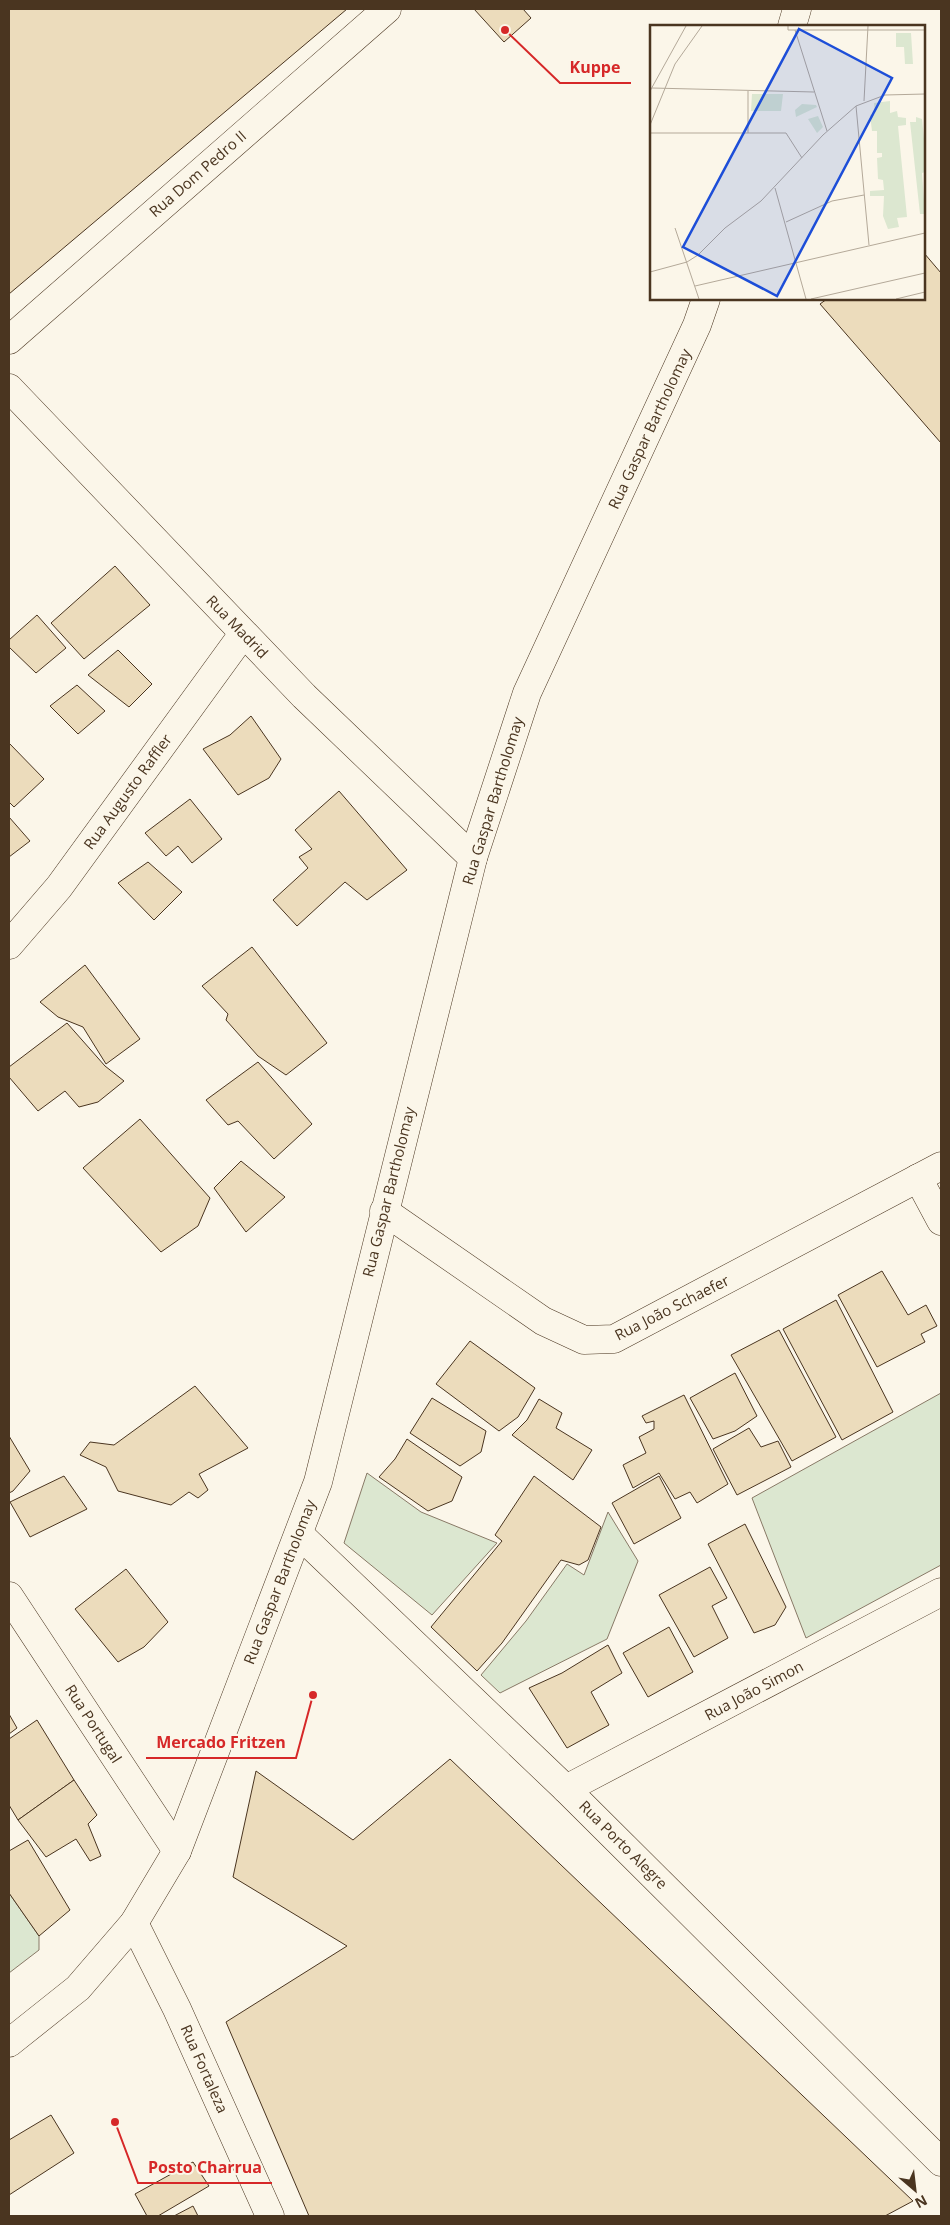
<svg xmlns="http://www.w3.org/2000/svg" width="950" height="2225" font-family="'Open Sans',sans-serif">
	<rect width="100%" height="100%" fill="#fbf6e9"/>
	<g fill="#dce7d0" stroke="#887966">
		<path d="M941 1393V1565L806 1638 752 1498Z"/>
		<path d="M367 1473 421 1512 497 1543 432 1615 344 1543Z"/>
		<path d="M608 1512 638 1561 607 1639 500 1693 481 1675 526 1621 567 1564 584 1575Z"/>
		<path d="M9 1893 39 1936V1950L9 1973Z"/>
	</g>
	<g fill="#ecdcbc" stroke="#4a3520">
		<path d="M9 9H347L9 294Z"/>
		<path d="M474 9H523L531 18 504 42Z"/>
		<path d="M924 253 941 273V443L820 304 827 299H924Z"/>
		<path d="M115 566 150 605 84 659 51 623Z"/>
		<path d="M37 615 66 648 36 673 9 647V640Z"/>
		<path d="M118 650 152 684 129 707 88 675Z"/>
		<path d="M77 685 105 711 78 734 50 706Z"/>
		<path d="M251 716 281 759 269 778 238 795 203 749 230 735Z"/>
		<path d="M9 743 44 779 14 807 9 802Z"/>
		<path d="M339 791 407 870 367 900 345 882 297 926 273 900 308 868 299 857 312 849 295 830Z"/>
		<path d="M190 799 222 839 192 863 178 846 166 856 145 833Z"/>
		<path d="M9 817 30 841 9 857Z"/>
		<path d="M148 862 182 892 154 920 118 883Z"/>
		<path d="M252 947 327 1043 286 1075 258 1056 226 1020 228 1014 202 986Z"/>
		<path d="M85 965 140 1039 106 1064 83 1027 58 1017 40 1002Z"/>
		<path d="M67 1023 105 1066 124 1081 98 1102 79 1107 65 1091 38 1111 9 1077V1067Z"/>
		<path d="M258 1062 312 1124 274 1159 238 1121 228 1125 206 1100Z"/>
		<path d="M140 1119 210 1198 198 1226 161 1252 83 1168Z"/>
		<path d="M241 1161 285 1197 246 1232 214 1188Z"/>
		<path d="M882 1271 908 1315 926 1305 937 1326 921 1334 925 1342 877 1367 838 1295Z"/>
		<path d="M836 1300 893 1412 842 1440 783 1329Z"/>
		<path d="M779 1330 836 1437 792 1461 731 1355Z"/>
		<path d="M470 1341 535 1388 518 1417 499 1431 436 1384Z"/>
		<path d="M735 1373 757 1416 735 1431 713 1439 690 1398Z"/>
		<path d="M195 1386 248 1448 199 1474 208 1490 198 1498 189 1492 171 1505 118 1491 106 1467 80 1455 90 1442 114 1445Z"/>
		<path d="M684 1395 728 1484 697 1503 690 1492 675 1499 659 1473 633 1488 623 1465 646 1453 639 1437 654 1429V1421L646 1423 642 1416Z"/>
		<path d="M432 1398 486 1431 481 1452 460 1466 410 1433Z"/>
		<path d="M539 1399 562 1413 556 1428 592 1450 573 1480 512 1435 527 1420Z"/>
		<path d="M749 1428 761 1447 778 1441 791 1467 737 1495 713 1449Z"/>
		<path d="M9 1436 30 1471 13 1491 9 1493Z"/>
		<path d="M407 1439 462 1477 452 1501 428 1511 379 1477 395 1459Z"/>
		<path d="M64 1476 87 1509 30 1537 10 1502Z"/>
		<path d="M534 1476 601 1527 588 1560 579 1565 561 1560 502 1643 477 1671 431 1627 502 1541 495 1535Z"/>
		<path d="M659 1476 681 1518 634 1544 612 1503Z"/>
		<path d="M745 1524 786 1607 775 1625 754 1633 708 1544Z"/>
		<path d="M710 1567 727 1598 712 1606 728 1638 694 1657 659 1595Z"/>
		<path d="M126 1569 168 1622 144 1647 118 1662 75 1609Z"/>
		<path d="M669 1627 693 1672 648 1697 623 1653Z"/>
		<path d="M608 1645 622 1673 591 1692 609 1725 567 1748 529 1688 562 1673Z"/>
		<path d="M9 1714 17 1728 9 1734Z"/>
		<path d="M37 1720 74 1780 18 1820 9 1805V1739Z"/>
		<path d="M450 1759 913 2201 885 2216H309L226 2022 347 1946 233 1877 256 1771 353 1840Z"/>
		<path d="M74 1780 97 1815 88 1824 101 1856 90 1861 76 1839 46 1857 18 1820Z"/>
		<path d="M28 1840 70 1910 39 1936 9 1893V1851Z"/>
		<path d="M51 2115 74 2153 9 2195V2140Z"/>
		<path d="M193 2162 209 2186 158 2216H147L135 2194Z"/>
		<path d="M193 2206 198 2216H174Z"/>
	</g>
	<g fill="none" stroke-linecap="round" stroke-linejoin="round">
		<defs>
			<g id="minor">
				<path d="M9 340 387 9"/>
				<path d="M9 388 304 696 473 858"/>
				<path d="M9 945 59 887 243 634"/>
				<path d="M918 1178 941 1221"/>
				<path d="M384 1211 543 1321 584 1340 614 1339 941 1166"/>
				<path d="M299 1534 566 1789 941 2162"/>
				<path d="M9 1596 177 1851"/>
				<path d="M566 1789 941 1592"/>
				<path d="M134 1923 177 2009 270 2216"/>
			</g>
			<g id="secondary">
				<path d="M792 26 797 9"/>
				<path d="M9 2043 78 1988 134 1923 177 1851 318 1482 473 858 527 693 697 325 706 299"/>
			</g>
		</defs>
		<use href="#minor" stroke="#4a3520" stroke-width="29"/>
		<use href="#secondary" stroke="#4a3520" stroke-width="29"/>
		<use href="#minor" stroke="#fbf6e9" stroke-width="28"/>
		<use href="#secondary" stroke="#fbf6e9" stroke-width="28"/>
	</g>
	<g text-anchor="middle" stroke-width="4" stroke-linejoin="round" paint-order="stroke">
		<g font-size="15" fill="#4a3520" stroke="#fbf6e9">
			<text transform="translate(198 174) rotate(-41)" y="5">Rua Dom Pedro II</text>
			<text transform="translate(650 429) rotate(-65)" y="5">Rua Gaspar Bartholomay</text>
			<text transform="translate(237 627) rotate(46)" y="5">Rua Madrid</text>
			<text transform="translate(128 792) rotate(-54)" y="5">Rua Augusto Raffler</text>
			<text transform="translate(493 801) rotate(-73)" y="5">Rua Gaspar Bartholomay</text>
			<text transform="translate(389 1192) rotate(-76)" y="5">Rua Gaspar Bartholomay</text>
			<text transform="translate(672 1308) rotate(-27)" y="5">Rua João Schaefer</text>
			<text transform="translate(280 1582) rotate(-69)" y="5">Rua Gaspar Bartholomay</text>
			<text transform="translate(754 1691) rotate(-28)" y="5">Rua João Simon</text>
			<text transform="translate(93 1724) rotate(57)" y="5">Rua Portugal</text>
			<text transform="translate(623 1845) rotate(45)" y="5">Rua Porto Alegre</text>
			<text transform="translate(204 2069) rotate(66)" y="5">Rua Fortaleza</text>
		</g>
	</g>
	<g transform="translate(650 25)">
		<rect width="275" height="275" fill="#fbf6e9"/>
		<path d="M246 8H261L263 39H255L254 22H246ZM102 69H133L131 86H101ZM240 76V88L247 86 248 92 256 93V100L248 101 257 192 247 193 249 202 238 204 233 191 234 171H220V166L234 165 233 155 228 154 227 133 232 132V128H227V106H222L220 90 225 89 224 78ZM152 79 166 80 167 82 146 92 145 85ZM168 91 173 102 167 108 158 94ZM266 92 272 94 275 123V147L272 148 275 189H270L260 97H266Z" fill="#dce7d0"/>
		<path fill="none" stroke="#b4a999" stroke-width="1" d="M138 1V5H275M145 5 177 106M2 63 164 67M0 66 36 1M98 66V108M214 76 218 1M206 81 219 220M0 100 25 39 52 1M0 108H136L152 133M125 163 156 274M136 197 182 176 214 170M25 203 49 274M0 247 37 237 48 230 75 203 111 176 173 110 206 81 235 70 275 69M45 261 275 208M161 274 275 248M246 274 275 267"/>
		<path fill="#1d4ed8" fill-opacity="0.15" stroke="#1d4ed8" stroke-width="2.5" d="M149 4 242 53 127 271 33 222Z"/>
		<rect width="275" height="275" fill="none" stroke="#4a3520" stroke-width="2.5"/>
	</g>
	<path fill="none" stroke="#d62828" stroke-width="2" d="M505 30L560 83H631M313 1695L296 1758H146M115 2122L138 2183H272"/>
	<g fill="#d62828" stroke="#fbf6e9" stroke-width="2">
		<circle cx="505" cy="30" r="5"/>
		<circle cx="313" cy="1695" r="5"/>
		<circle cx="115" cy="2122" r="5"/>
	</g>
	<g font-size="16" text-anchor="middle" font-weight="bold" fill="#d62828" stroke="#fbf6e9" stroke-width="4" stroke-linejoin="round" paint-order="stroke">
		<text x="595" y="73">Kuppe</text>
		<text x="221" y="1748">Mercado Fritzen</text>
		<text x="205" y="2173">Posto Charrua</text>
	</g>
	<rect width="950" height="2225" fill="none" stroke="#4a3520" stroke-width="20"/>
	<g transform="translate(915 2190) rotate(152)" stroke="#fbf6e9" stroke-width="4" paint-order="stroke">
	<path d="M0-4L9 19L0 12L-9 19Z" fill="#4a3520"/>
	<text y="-8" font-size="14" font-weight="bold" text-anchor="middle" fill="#4a3520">N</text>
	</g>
</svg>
